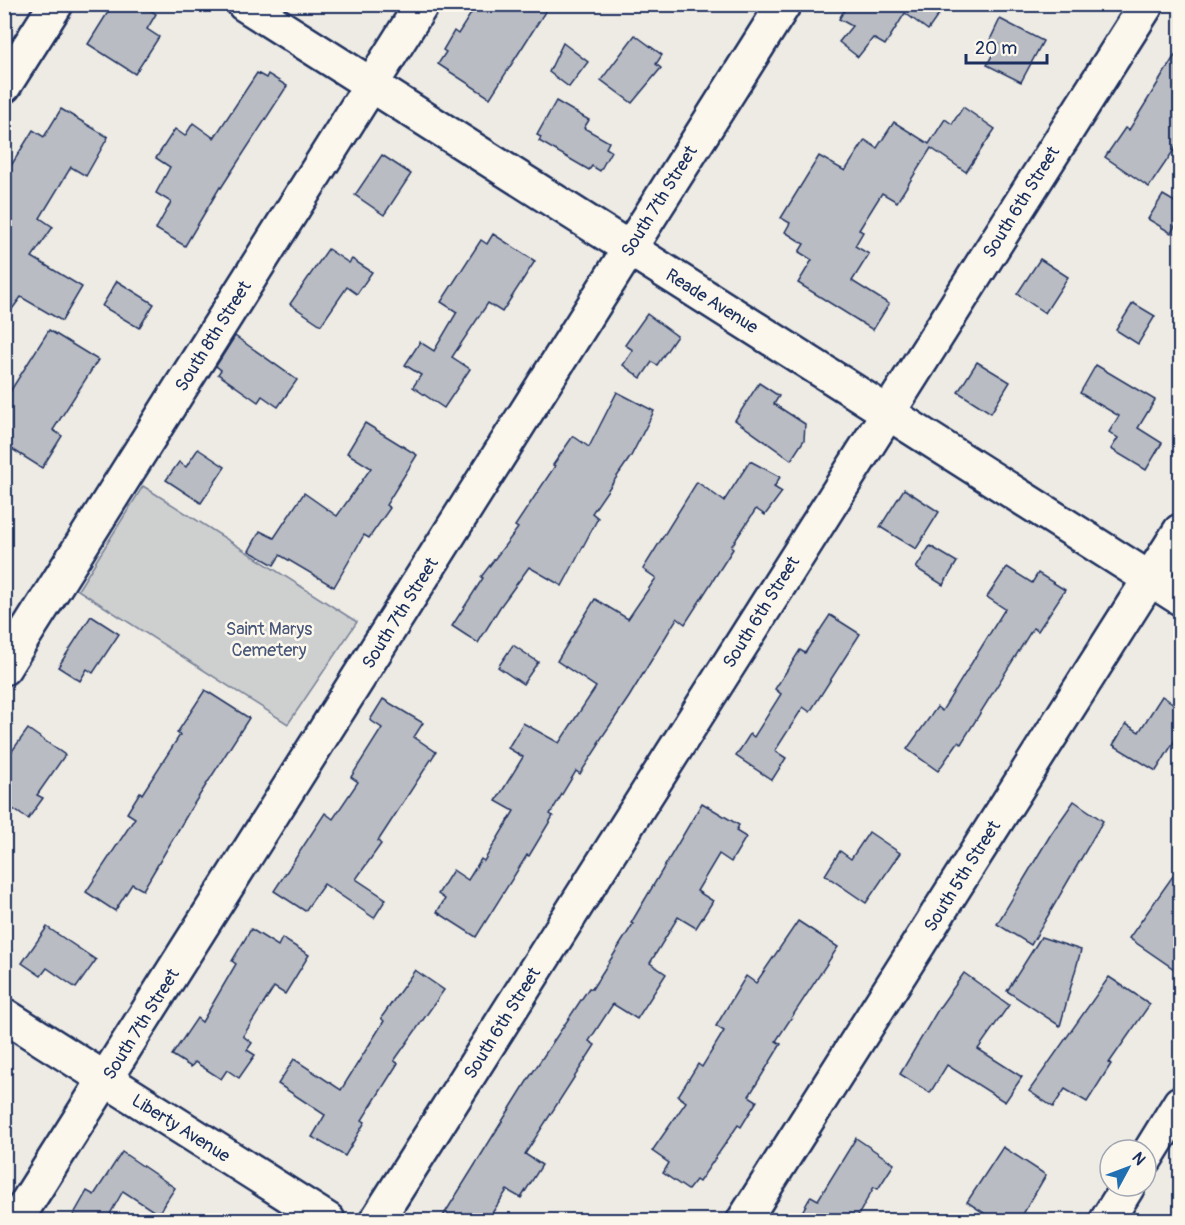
<svg xmlns="http://www.w3.org/2000/svg" width="1185" height="1225" font-family="Pangolin,sans-serif">
	<rect width="100%" height="100%" fill="#eeebe4"/>
	<filter id="ink" filterUnits="userSpaceOnUse"><feTurbulence type="fractalNoise" baseFrequency=".0167" numOctaves="2"/><feDisplacementMap in="SourceGraphic" scale="12" xChannelSelector="R" yChannelSelector="G"/><feConvolveMatrix kernelMatrix="1 2 1 2 8 2 1 2 1" color-interpolation-filters="sRGB"/></filter>
	<g filter="url(#ink)">
		<path fill="#cecfcf" stroke="#747f96" stroke-width="1.5" d="M143 486 357 622 288 724 78 590Z"/>
		<g fill="#b9bcc3" stroke="#1b2f5e" stroke-width="1.5">
			<path d="M113 4H141L156 14 147 29 159 37 135 74 88 44Z"/>
			<path d="M477 4H550L490 98 438 64 446 52 443 50 454 31 458 34Z"/>
			<path d="M848 4H946L928 30 905 13 885 45 873 38 858 57 839 42 852 26 839 19Z"/>
			<path d="M1000 19 1043 41 1021 82 987 65 998 44 990 40Z"/>
			<path d="M635 35 662 55 656 64 661 68 632 103 601 80Z"/>
			<path d="M563 43 588 62 569 87 549 72Z"/>
			<path d="M1180 47V141L1149 187 1105 157 1125 128 1129 130Z"/>
			<path d="M257 73 266 78 268 74 287 86 221 188 220 187 185 246 156 229 171 202 156 193 170 167 156 158 175 129 185 136 193 123 214 138Z"/>
			<path d="M556 101 589 120 584 128 609 142 606 148 611 151 600 171 592 166 589 170 539 141 541 137 537 135Z"/>
			<path d="M963 107 995 129 966 172 931 148 897 202 882 193 859 230 863 232 855 246 869 254 852 281 889 304 873 330 798 283 812 260 799 252 804 244 785 232 790 223 781 218 819 156 845 171 865 140 877 148 894 122 929 144 945 119 952 124Z"/>
			<path d="M61 109 108 137 86 176 71 167 40 218 53 227 32 257 82 287 62 321 21 297 4 320V177L33 130 44 137Z"/>
			<path d="M382 155 411 174 384 215 355 195Z"/>
			<path d="M1163 195 1180 205V217L1171 233 1148 219Z"/>
			<path d="M493 234 535 261 502 312 488 303 452 357 470 369 444 408 413 387 421 375 405 365 420 342 434 351 457 312 441 302 481 240 487 244Z"/>
			<path d="M328 249 349 263 352 259 372 272 357 294 347 287 321 325 290 304Z"/>
			<path d="M1040 259 1068 277 1045 313 1017 294Z"/>
			<path d="M117 281 154 304 139 328 102 306Z"/>
			<path d="M1133 303 1155 316 1138 344 1116 330Z"/>
			<path d="M647 314 677 336 657 365 652 362 641 378 623 365 633 350 625 345Z"/>
			<path d="M49 330 98 360 53 430 62 436 42 468 4 444V401Z"/>
			<path d="M235 336 297 380 278 407 262 396 258 402 218 374 221 370 216 366Z"/>
			<path d="M977 362 1010 382 991 413 958 392Z"/>
			<path d="M1096 365 1155 400 1138 428 1162 443 1146 470 1111 449 1118 438 1109 432 1119 416 1080 393Z"/>
			<path d="M759 383 779 396 774 404 805 424 804 440 791 460 735 420Z"/>
			<path d="M617 392 654 411 631 456 592 513 598 518 568 575 562 586 529 567 500 607 478 643 452 626 483 578 481 577 518 528 515 526 555 466 553 465 573 436 589 447Z"/>
			<path d="M365 423 417 455 386 505 390 508 369 538 364 535 334 587 280 555 274 565 249 551 260 531 274 538 304 493 337 516 371 468 347 453Z"/>
			<path d="M198 449 225 467 201 503 166 480 179 462 186 467Z"/>
			<path d="M750 461 780 477 774 487 782 492 765 515 756 509 731 547 733 549 685 624 677 618 629 697 598 743H600L580 774 576 771 550 814 553 816 529 856 527 855 476 937 437 912 445 899 438 894 453 870 468 880 481 859 484 861 514 811 496 801 523 757 508 748 523 723 559 743 596 687 557 661 595 599 628 619 656 578 643 569 697 482 724 501Z"/>
			<path d="M904 489 939 512 916 549 880 527Z"/>
			<path d="M930 546 957 562 943 585 916 568Z"/>
			<path d="M1007 567 1032 583 1038 573 1065 590 1038 631 1033 628 961 744 958 742 938 771 907 749 937 707 942 711 1005 609 987 597Z"/>
			<path d="M830 615 860 634 810 712 803 707 775 751 786 758 772 780 736 756 750 734 754 737 781 694 775 689 800 650 805 653Z"/>
			<path d="M91 616 119 634 93 673 87 669 80 681 58 667Z"/>
			<path d="M513 645 538 662 523 684 498 667Z"/>
			<path d="M205 690 249 718 190 810 143 890 132 884 115 911 86 892 135 818 127 813 140 792 142 794 180 735 177 733Z"/>
			<path d="M1162 696 1180 708V732L1156 771 1113 745 1126 724 1139 732Z"/>
			<path d="M383 699 423 723 414 737 436 752 378 841 381 844 356 879 386 899 374 918 324 884 305 911 274 891 325 813 333 819 358 782 351 777 382 728 370 720Z"/>
			<path d="M28 729 65 755 37 795 43 798 28 819 4 803V762Z"/>
			<path d="M1074 801 1103 821 1031 945 997 924 1051 834Z"/>
			<path d="M702 803 739 825 736 831 746 837 731 862 719 854 697 891 713 901 696 928 678 917 650 963 666 974 637 1019 613 1004 589 1041 595 1045 525 1154 542 1165 521 1198 507 1190 487 1221H440L529 1078 589 988 592 989 633 924 631 923Z"/>
			<path d="M869 832 900 853 866 903 825 875 840 851 851 859Z"/>
			<path d="M1180 866V973L1129 938Z"/>
			<path d="M798 921 838 947 776 1041 781 1044 749 1096 757 1101 741 1127 738 1125 699 1182 696 1180 688 1190 663 1173 669 1163 652 1151 686 1102 678 1096 698 1064 702 1067 724 1031 716 1026 746 976 756 983Z"/>
			<path d="M47 927 96 960 76 988 47 968 41 976 22 963Z"/>
			<path d="M251 929 278 946 282 938 309 955 285 994 274 987 243 1036 252 1043 247 1050 255 1055 239 1078 227 1070 221 1079 195 1062 191 1067 172 1055 197 1018 202 1022 236 964 232 961Z"/>
			<path d="M1041 937 1081 950 1060 1026 1007 991Z"/>
			<path d="M415 970 444 990 394 1061 398 1063 362 1120 365 1122 345 1156 312 1137 325 1115 278 1084 294 1059 341 1090 384 1021 381 1018Z"/>
			<path d="M964 973 1009 1005 978 1049 1022 1077 1005 1102 947 1065 930 1093 900 1074 939 1008Z"/>
			<path d="M1109 977 1150 1004 1109 1063 1111 1064 1087 1102 1065 1089 1053 1107 1029 1091Z"/>
			<path d="M856 1138 894 1164 878 1189 874 1187 855 1221H797L811 1196 818 1200Z"/>
			<path d="M1003 1147 1046 1175 1019 1221H996L967 1202Z"/>
			<path d="M122 1152 175 1188 158 1214 123 1191 106 1221H70L87 1191 94 1195Z"/>
		</g>
		<g fill="none" stroke-linecap="round" stroke-linejoin="round">
			<defs>
				<g id="minor">
					<path d="M244 4 1180 598"/>
					<path d="M4 86 56 4"/>
					<path d="M4 668 422 4"/>
					<path d="M4 1015 328 1220"/>
					<path d="M1146 1158 1180 1103"/>
					<path d="M16 1220 784 4"/>
					<path d="M377 1220 1147 4"/>
					<path d="M744 1220 1180 531"/>
					<path d="M1107 1220 1128 1186"/>
				</g>
			</defs>
			<use href="#minor" stroke="#1b2f5e" stroke-width="38"/>
			<use href="#minor" stroke="#fbf7ec" stroke-width="33"/>
		</g>
	</g>
	<g text-anchor="middle" stroke-width="5" stroke-linejoin="round" paint-order="stroke">
		<g font-size="18" fill="#1b2f5e" stroke="#fbf7ec">
			<text transform="translate(659 201) rotate(-58)" y="6">South 7th Street</text>
			<text transform="translate(1021 202) rotate(-58)" y="6">South 6th Street</text>
			<text transform="translate(712 301) rotate(32)" y="6">Reade Avenue</text>
			<text transform="translate(213 336) rotate(-58)" y="6">South 8th Street</text>
			<text transform="translate(761 612) rotate(-58)" y="6">South 6th Street</text>
			<text transform="translate(400 613) rotate(-58)" y="6">South 7th Street</text>
			<text transform="translate(962 876) rotate(-58)" y="6">South 5th Street</text>
			<text transform="translate(502 1023) rotate(-58)" y="6">South 6th Street</text>
			<text transform="translate(141 1024) rotate(-58)" y="6">South 7th Street</text>
			<text transform="translate(181 1128) rotate(32)" y="6">Liberty Avenue</text>
		</g>
		<g font-size="18" fill="#48577a" stroke="#fbf7ec">
			<text x="269" y="635">Saint Marys<tspan x="269" dy="21">Cemetery</tspan></text>
		</g>
	</g>
	<rect width="1185" height="1225" fill="none" stroke="#fbf7ec" stroke-width="24"/>
	<rect x="12" y="12" width="1161" height="1201" fill="none" stroke="#1b2f5e" stroke-width="2" filter="url(#ink)"/>
	<g transform="translate(1128 1168) rotate(49)"><circle r="28" fill="#fbf7ec" stroke="#a1a7b3" stroke-width="1.5"/>
	<path d="M0-4.5L10 22L0 15L-10 22Z" fill="#1f6fb2"/>
	<text y="-9" font-size="16" font-weight="bold" text-anchor="middle" fill="#1b2f5e">N</text>
	</g>
	<path d="M966 54v9h81v-9" fill="none" stroke="#1b2f5e" stroke-width="3"/>
	<text x="975" y="54" font-size="18" fill="#1b2f5e" stroke="#fbf7ec" stroke-width="4.5" paint-order="stroke">20 m</text>
</svg>
